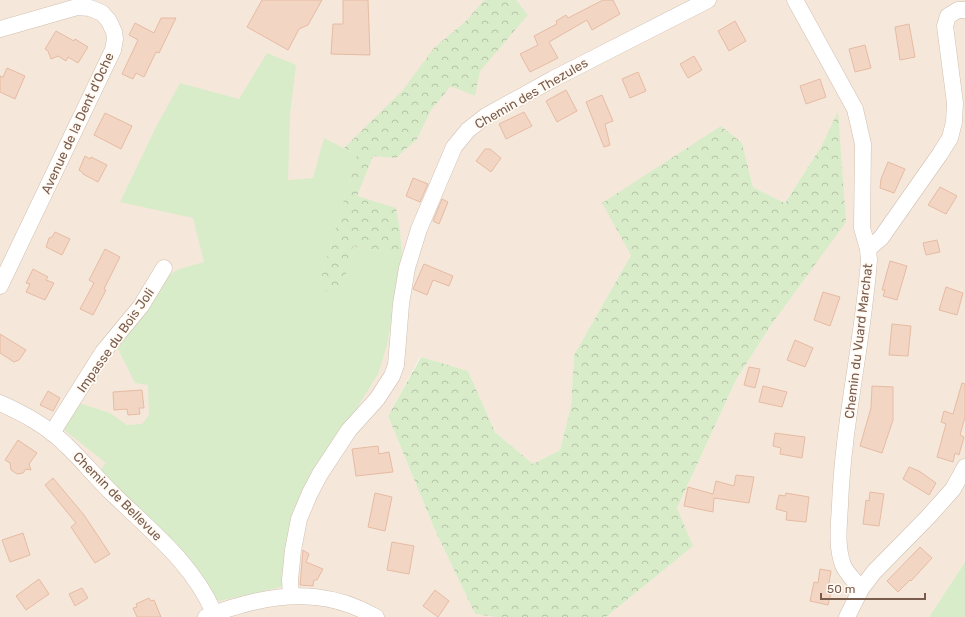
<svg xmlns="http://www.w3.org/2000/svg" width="965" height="617" font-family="Rubik,sans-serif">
	<defs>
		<pattern id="forest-crowns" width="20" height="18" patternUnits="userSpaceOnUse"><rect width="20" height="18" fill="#d8ecc9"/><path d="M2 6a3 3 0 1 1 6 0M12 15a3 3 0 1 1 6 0" fill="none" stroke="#b4c2a5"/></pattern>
	</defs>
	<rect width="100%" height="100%" fill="#fdf6ec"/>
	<path fill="#f5e8da" d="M0 0H965V562L929 617H606L692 546 677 508 736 380 771 325 838 112 822 145 785 203 753 187 742 143 631 255 574 355 571 406 560 450 533 464 495 432 468 371 420 357 388 416 434 528 475 614 495 617H0Z"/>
	<g fill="#d8ecc9">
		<path d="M267 53 296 65 290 115 288 180 313 178 324 138 357 155 318 289 341 294 353 246 402 255 387 345 378 374 300 500 287 537 285 576 281 587 219 601 213 598 99 472 106 463 63 429 79 403 110 413 127 425 142 424 149 415 148 385 135 383 116 345 163 278 179 269 204 262 193 218 120 202 157 125 180 83 239 99Z"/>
		<path d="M965 562V617H929Z"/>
	</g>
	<g fill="url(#forest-crowns)">
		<path d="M484 0H516L528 15 480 71 475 96 451 86 431 110 417 139 396 158 373 156 357 196 396 208 400 231 402 255 353 246 341 295 318 289 357 155 344 148 402 91 434 48 466 21Z"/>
		<path d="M838 111 846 222 771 325 736 380 677 508 693 546 606 617H495L475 614 434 528 388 416 421 357 468 371 495 432 533 464 560 450 571 406 574 355 631 255 602 203 721 126 742 143 753 187 785 203 822 145Z"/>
	</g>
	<g fill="#f3d5c3" stroke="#e6bba3">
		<path d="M262 0H322L308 25 299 29 288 50 247 27Z"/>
		<path d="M343 0H368L370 55 331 54 333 24H343Z"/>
		<path d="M603 0H613L620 14 592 30 587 20 549 42 558 58 530 72 520 54 538 45 534 36 557 24 556 21 566 15 568 18Z"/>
		<path d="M161 18H176L159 53 156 52 144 77 136 73 133 79 122 74 138 40 129 35 135 23 154 33Z"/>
		<path d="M735 21 746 41 729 51 718 31Z"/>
		<path d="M909 24 915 57 900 60 895 27Z"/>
		<path d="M56 31 74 41 75 39 88 47 78 63 68 57 66 61 58 56 51 59 48 51 45 49Z"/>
		<path d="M865 45 871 68 855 72 849 49Z"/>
		<path d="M694 56 702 70 688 78 680 64Z"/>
		<path d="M7 68 25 76 15 99 0 92V76L3 77Z"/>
		<path d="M638 72 646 91 630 98 622 79Z"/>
		<path d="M820 79 826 97 806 104 800 86Z"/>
		<path d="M566 90 577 111 557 122 546 101Z"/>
		<path d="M602 95 613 121 605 124 610 145 604 147 586 102Z"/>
		<path d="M524 112 532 126 506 139 499 124Z"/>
		<path d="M105 113 132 126 121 149 94 135Z"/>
		<path d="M485 149H490L501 158 491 172 476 161Z"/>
		<path d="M85 156 90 159 91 157 107 165 98 182 83 174V173L79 170Z"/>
		<path d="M888 162 905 169 894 193 880 188 881 179Z"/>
		<path d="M413 178 428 184 420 202 406 196Z"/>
		<path d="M940 187 957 196 946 214 928 205Z"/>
		<path d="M442 199 448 202 439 224 433 221Z"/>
		<path d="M55 232 70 239 62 255 46 247 49 238 52 237Z"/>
		<path d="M937 240 940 252 926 255 923 243Z"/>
		<path d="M105 249 120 257 104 289 106 290 93 315 80 309 94 283 89 280Z"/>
		<path d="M890 261 907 266 897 300 883 296 885 290H882Z"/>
		<path d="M424 264 453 276 449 286 433 280 427 295 413 289Z"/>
		<path d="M33 269 48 277 46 280 54 283 45 300 26 292 30 284 26 283Z"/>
		<path d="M946 287 963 293 957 315 939 310Z"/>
		<path d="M823 292 840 297 830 326 814 320Z"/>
		<path d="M892 324 911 326 908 356 889 355Z"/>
		<path d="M0 334 26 350 19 360 14 362 0 353Z"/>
		<path d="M795 340 813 348 805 367 787 360Z"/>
		<path d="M749 367 760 369 755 388 744 385Z"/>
		<path d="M962 383 965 384V417L960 435 964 437 959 455 955 453 953 462 937 457 946 424 941 422 944 411 953 414Z"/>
		<path d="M763 386 787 392 782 407 759 402Z"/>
		<path d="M872 386 893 387V420L882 453 860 446 871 408Z"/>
		<path d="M142 390 144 408H139L140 414 128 415 127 409 114 410 113 392Z"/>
		<path d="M48 391 60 398 53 411 40 405Z"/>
		<path d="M775 433 805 437 802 458 780 454 781 448 773 446Z"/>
		<path d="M18 440 37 453 29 464 31 470 26 469 23 473 17 474 11 470 10 463 5 460Z"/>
		<path d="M378 446 379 454 389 452 393 472 356 476 352 449Z"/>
		<path d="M909 467 919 471 936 483 929 495 903 479Z"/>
		<path d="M736 475 754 477 749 503 714 498 713 512 684 506 688 487 713 494 716 481 734 486Z"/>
		<path d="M53 478 84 515 110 554 95 563 71 527 76 523 45 485Z"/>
		<path d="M870 492 884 494 879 526 863 524 866 500 869 501Z"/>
		<path d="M375 493 392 497 385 531 368 527Z"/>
		<path d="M786 493 809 497 806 522 786 520 787 512 776 509 779 495 785 496Z"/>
		<path d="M23 533 30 555 10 562 2 540Z"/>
		<path d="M392 542 414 546 409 574 387 570Z"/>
		<path d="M920 547 932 558 911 581 910 580 898 592 887 581Z"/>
		<path d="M303 550 309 554 306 562 323 569 317 580H314L313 586 300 585Z"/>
		<path d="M820 569 831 571 828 589H832L828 605 810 601 814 582 818 583Z"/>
		<path d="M39 579 49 594 26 610 16 596Z"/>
		<path d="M82 588 88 598 75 606 69 594Z"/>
		<path d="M435 590 449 601 438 617 423 606Z"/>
		<path d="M149 598 151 601 154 600 161 617H137L133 608 137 607 136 604Z"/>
	</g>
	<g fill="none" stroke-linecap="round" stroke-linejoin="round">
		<defs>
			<g id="minor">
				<path d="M795 0 855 109 863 144 862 228 868 249 869 260C863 342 843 423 840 505 839 525 836 546 843 565 846 573 856 582 861 589L847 617"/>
				<path d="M0 29 77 7 90 8 102 13 109 21 114 32 115 39 113 50 0 286"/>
				<path d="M868 249 881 238 940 154 950 138 954 122 955 103 945 26 948 16 958 10H965"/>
				<path d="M0 403C24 414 47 426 66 445 83 461 98 480 115 496 151 531 194 565 214 613"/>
				<path d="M52 433 103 352 141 306 164 268"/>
				<path d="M861 589 874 572 928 517 953 489 965 467"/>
				<path d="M291 596 290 580 293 550 299 519 310 493 320 474 349 430 377 399 392 376 396 365 401 304 407 268 419 229 454 147 468 130 486 116 553 79 708 0"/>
				<path d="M206 617C221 610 237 606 253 602 297 592 336 594 376 617"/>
			</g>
		</defs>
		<use href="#minor" stroke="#d1beb0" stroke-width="17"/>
		<use href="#minor" stroke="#fff" stroke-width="16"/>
	</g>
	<g text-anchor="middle" stroke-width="3.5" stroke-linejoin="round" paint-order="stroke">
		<g font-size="13" fill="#7a5c4d" stroke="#fffaf3">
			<text transform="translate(531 93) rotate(-30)" y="5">Chemin des Thezules</text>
			<text transform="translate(77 123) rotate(-65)" y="5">Avenue de la Dent d'Oche</text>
			<text transform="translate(115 340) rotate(-55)" y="5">Impasse du Bois Joli</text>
			<text transform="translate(858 341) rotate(-83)" y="5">Chemin du Vuard Marchat</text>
			<text transform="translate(118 496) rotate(45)" y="5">Chemin de Bellevue</text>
		</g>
	</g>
	<path d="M821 593v6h104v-6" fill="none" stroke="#7a5c4d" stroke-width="2"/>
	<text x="827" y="593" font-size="12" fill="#7a5c4d" stroke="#fffaf3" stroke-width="3" paint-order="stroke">50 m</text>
</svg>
